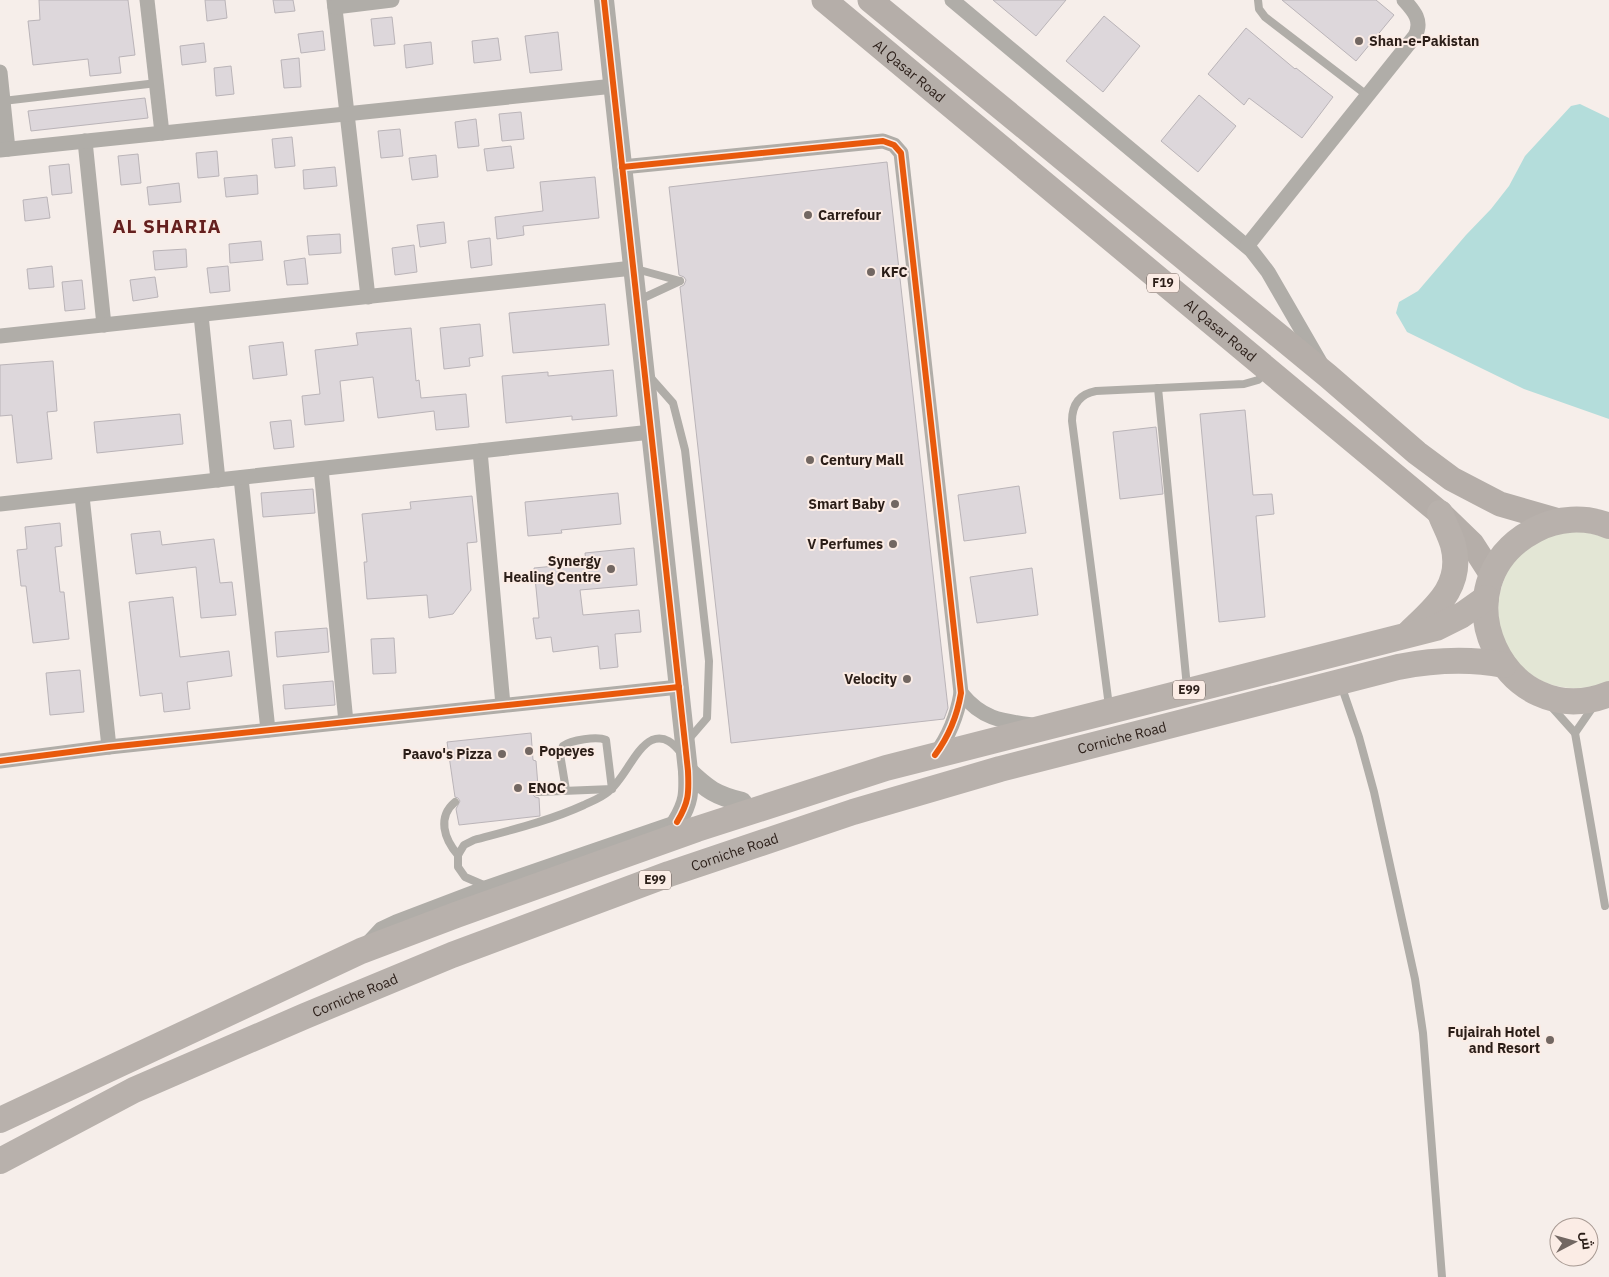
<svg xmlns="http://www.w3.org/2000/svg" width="1609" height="1277" font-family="'IBM Plex Sans',Cairo,sans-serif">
	<rect width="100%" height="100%" fill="#f6eeea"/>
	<path fill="#e3e6d5" d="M1581 531 1609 538V681C1529 714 1466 626 1516 558 1520 554 1527 550 1531 547 1536 544 1542 538 1547 536 1557 532 1571 532 1581 531Z"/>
	<path fill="#b4dddb" d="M1580 104 1609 118V419L1524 389 1407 332 1396 313 1399 302 1418 291 1466 235 1491 209 1509 186 1525 156 1571 106Z"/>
	<g fill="#ddd7db" stroke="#bab4b8">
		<path d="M39 0H128L135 55 119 57 121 73 90 76 88 59 33 65 28 21 40 20Z"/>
		<path d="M205 0H225L227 18 207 21Z"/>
		<path d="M273 0H293L295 11 275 13Z"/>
		<path d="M993 0H1066L1036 36Z"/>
		<path d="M1282 0H1376L1394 15 1356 61Z"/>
		<path d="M1104 16 1140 46 1103 92 1066 61Z"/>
		<path d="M392 17 395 44 374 46 371 19Z"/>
		<path d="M1246 28 1295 69 1296 68 1333 97 1302 138 1249 98 1244 105 1208 74Z"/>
		<path d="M323 31 325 50 301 53 298 34Z"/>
		<path d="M558 32 562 70 530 73 525 36Z"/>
		<path d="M498 38 501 60 474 63 472 41Z"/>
		<path d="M431 42 433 64 406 68 404 45Z"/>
		<path d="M204 43 206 62 182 65 180 46Z"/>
		<path d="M299 58 301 87 284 88 281 60Z"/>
		<path d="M231 66 234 94 216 96 214 68Z"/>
		<path d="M1199 95 1236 126 1198 172 1161 141Z"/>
		<path d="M145 98 148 118 31 131 28 111Z"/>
		<path d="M521 112 524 139 502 141 499 114Z"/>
		<path d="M476 119 479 146 458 148 455 122Z"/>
		<path d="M400 129 403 156 381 158 378 131Z"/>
		<path d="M292 137 295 166 275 168 272 139Z"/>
		<path d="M511 146 514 168 487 171 484 149Z"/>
		<path d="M217 151 219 176 198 178 196 153Z"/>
		<path d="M138 154 141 183 121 185 118 156Z"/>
		<path d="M436 155 438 177 412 180 409 158Z"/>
		<path d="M887 162 948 708 944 719 731 743 680 287 684 285 686 280 684 277 679 275 669 187Z"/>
		<path d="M69 164 72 193 52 195 49 166Z"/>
		<path d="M335 167 337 186 304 189 303 170Z"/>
		<path d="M257 175 258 194 226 197 224 178Z"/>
		<path d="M595 177 599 218 523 226 524 235 497 239 495 217 543 211 540 182Z"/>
		<path d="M179 183 181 202 149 205 147 187Z"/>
		<path d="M47 197 50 218 25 221 23 200Z"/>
		<path d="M444 222 446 243 420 247 417 225Z"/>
		<path d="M340 234 341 253 309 255 307 236Z"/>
		<path d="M490 238 492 265 471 268 468 241Z"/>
		<path d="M261 241 263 260 230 263 229 244Z"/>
		<path d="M414 245 417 272 395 275 392 248Z"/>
		<path d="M186 249 187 267 155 270 153 251Z"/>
		<path d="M305 258 308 284 287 285 284 261Z"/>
		<path d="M52 266 54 287 29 289 27 269Z"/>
		<path d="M228 266 230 291 210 293 207 268Z"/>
		<path d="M155 277 158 297 133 301 130 280Z"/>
		<path d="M82 280 85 309 65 311 62 282Z"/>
		<path d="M605 304 609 345 513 353 509 313Z"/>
		<path d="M480 324 483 356 469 358 470 366 444 369 440 328Z"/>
		<path d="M411 328 416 381 419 380 421 398 466 394 469 427 436 430 434 411 378 418 373 377 340 381 344 421 305 425 302 396 320 394 315 350 358 345 356 333Z"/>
		<path d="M283 342 287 375 253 379 249 346Z"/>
		<path d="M53 361 57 411 47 412 52 459 17 463 12 415 0 416V365Z"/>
		<path d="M613 370 617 416 572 420V416L506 423 502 376 548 372V376Z"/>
		<path d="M1245 410 1253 495 1272 494 1274 514 1256 516 1265 617 1219 622 1200 414Z"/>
		<path d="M180 414 183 444 97 453 94 422Z"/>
		<path d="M291 420 294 447 274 449 270 422Z"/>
		<path d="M1156 427 1163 494 1120 499 1113 432Z"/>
		<path d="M1019 486 1026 533 964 541 958 495Z"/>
		<path d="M313 489 315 513 263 517 261 493Z"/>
		<path d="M618 493 621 524 561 530 562 533 528 536 525 502Z"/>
		<path d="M472 496 477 542 467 543 471 590 453 614 429 618 427 595 367 599 364 562H367L362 514 411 509 410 502Z"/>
		<path d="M60 523 62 546 55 547 60 592H64L69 639 33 643 26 586H21L17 550 27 549 25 527Z"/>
		<path d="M160 531 162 545 214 539 220 583 232 582 236 615 201 618 196 567 136 574 131 534Z"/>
		<path d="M634 548 637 585 580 590 583 615 639 610 641 632 615 634 618 667 600 669 598 646 553 652 551 637 536 639 533 618H539L534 568 586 563 585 553Z"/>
		<path d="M1032 568 1038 615 977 623 970 577Z"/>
		<path d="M173 597 180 657 229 651 232 676 187 682 190 709 164 712 162 693 140 696 129 602Z"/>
		<path d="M327 628 329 652 277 657 275 632Z"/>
		<path d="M394 638 396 673 373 674 371 639Z"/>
		<path d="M80 670 84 712 50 715 46 673Z"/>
		<path d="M333 681 335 705 285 709 283 685Z"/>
		<path d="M531 733 533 760 536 761 538 786 533 789 532 793 535 797 539 798 540 816 459 825 456 809 460 801 458 798 455 797 447 742Z"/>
	</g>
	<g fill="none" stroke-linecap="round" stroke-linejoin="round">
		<g stroke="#b0ada8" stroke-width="8">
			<path d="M1258 0 1259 9 1265 17 1368 96"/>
			<path d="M3 101 157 83"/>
			<path d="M636 269 680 281"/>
			<path d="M639 300 680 281"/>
			<path d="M650 377 673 403 685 450 709 661 707 718 688 740"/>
			<path d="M1158 388 1187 687"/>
			<path d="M1341 685 1359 737 1374 792 1415 979 1423 1033 1442 1277"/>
			<path d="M1549 704 1575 733 1605 906"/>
			<path d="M1109 706 1072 421C1072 404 1080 394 1096 391L1244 384 1258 380 1267 372"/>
			<path d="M1575 733 1595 704"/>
			<path d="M538 792 612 789 606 740C597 736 571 740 563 746L560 754 566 790"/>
			<path d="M455 802C437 817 444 839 458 855"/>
			<path d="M486 886 465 877 458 867V855L464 845 474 840C511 830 549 821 584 805 592 801 601 798 608 792 624 780 635 748 652 740 665 735 674 744 681 753"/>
		</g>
		<g stroke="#b0ada8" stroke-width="15">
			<path d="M147 0 162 133"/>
			<path d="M334 0 368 297"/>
			<path d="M952 0 1251 250 1268 272 1320 362"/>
			<path d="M335 7 392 0"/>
			<path d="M0 72 8 149"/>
			<path d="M85 141 104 325"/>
			<path d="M0 150 614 86"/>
			<path d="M622 167 883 141 894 145 901 153 961 693C957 717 949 736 935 755"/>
			<path d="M1247 246 1415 36C1423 21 1414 11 1404 0"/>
			<path d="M201 315 218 480"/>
			<path d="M0 336 633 268"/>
			<path d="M480 451 503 705"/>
			<path d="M321 469 346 722"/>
			<path d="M241 478 268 730"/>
			<path d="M82 496 109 747"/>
			<path d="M0 504 651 432"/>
			<path d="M961 693C982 719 1001 721 1032 725"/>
			<path d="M0 761 109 747 679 687"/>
			<path d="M367 944 381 929 396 922 488 887 683 820"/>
		</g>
		<g stroke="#b0ada8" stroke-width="20">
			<path d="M604 0 688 771C689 793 689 802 677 822"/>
			<path d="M688 771C708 790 715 795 742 802"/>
		</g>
		<g stroke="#b5aea9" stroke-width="25">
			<path id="s1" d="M824 0 1440 513 1472 544 1492 575"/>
			<path d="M870 0 1328 376 1417 453 1452 479 1500 504 1559 521"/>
		</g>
		<g stroke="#b8b1ac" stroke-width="26">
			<path d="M1609 526C1585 516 1557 518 1535 530 1433 583 1504 736 1609 694"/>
			<path d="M1409 633C1435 608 1464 586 1453 545 1450 534 1444 524 1440 513"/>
			<path d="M0 1120 361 951 456 915 697 829 886 768 1436 628 1462 615 1486 598"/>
			<path id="s2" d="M0 1161 134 1090 305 1016 452 955 669 874 853 812 1000 769 1398 667C1434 660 1468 658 1504 665"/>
		</g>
		<defs>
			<g id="cycleway">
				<path d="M604 0 688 771C689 793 689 802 677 822"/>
				<path d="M622 167 883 141 894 145 901 153 961 693C957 717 949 736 935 755"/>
				<path d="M0 761 109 747 679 687"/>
			</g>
		</defs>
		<use href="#cycleway" stroke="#fbece5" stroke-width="9"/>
		<use href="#cycleway" stroke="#e8590c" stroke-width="6"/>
	</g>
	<g fill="#726762" stroke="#fbece5" stroke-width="2">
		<circle cx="1359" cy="41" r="5"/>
		<circle cx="808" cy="215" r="5"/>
		<circle cx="871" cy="272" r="5"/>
		<circle cx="810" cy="460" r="5"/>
		<circle cx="895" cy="504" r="5"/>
		<circle cx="893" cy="544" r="5"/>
		<circle cx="611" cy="569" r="5"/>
		<circle cx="907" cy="679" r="5"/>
		<circle cx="529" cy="751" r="5"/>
		<circle cx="502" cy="754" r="5"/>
		<circle cx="518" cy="788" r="5"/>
		<circle cx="1550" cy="1040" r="5"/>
	</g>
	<g text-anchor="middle" stroke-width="4" stroke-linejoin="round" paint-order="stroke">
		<g fill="#fbece5" stroke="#695c56" stroke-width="1">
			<rect x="1147" y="273.5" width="32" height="19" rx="4"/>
			<rect x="1173" y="680.5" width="32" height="19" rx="4"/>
			<rect x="639" y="870.5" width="32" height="19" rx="4"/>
		</g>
		<g font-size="12" font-weight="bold" fill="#2b1e18">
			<text x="1163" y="287">F19</text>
			<text x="1189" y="694">E99</text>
			<text x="655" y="884">E99</text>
		</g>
		<g font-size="14" font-weight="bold" fill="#2b1e18" stroke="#fbece5" text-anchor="start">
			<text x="1369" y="46">Shan-e-Pakistan</text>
			<text x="818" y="220">Carrefour</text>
			<text x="881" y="277">KFC</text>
			<text x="820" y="465">Century Mall</text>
			<text x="885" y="509" text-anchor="end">Smart Baby</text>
			<text x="883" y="549" text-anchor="end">V Perfumes</text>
			<text x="601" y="566" text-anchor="end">Synergy<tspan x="601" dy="16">Healing Centre</tspan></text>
			<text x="897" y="684" text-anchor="end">Velocity</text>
			<text x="539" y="756">Popeyes</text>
			<text x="492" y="759" text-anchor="end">Paavo's Pizza</text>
			<text x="528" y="793">ENOC</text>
			<text x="1540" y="1037" text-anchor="end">Fujairah Hotel<tspan x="1540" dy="16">and Resort</tspan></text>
		</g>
		<g font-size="14" fill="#2b1e18" stroke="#fbece5">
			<text dy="5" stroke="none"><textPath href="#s1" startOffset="111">Al Qasar Road</textPath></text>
			<text dy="5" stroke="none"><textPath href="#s1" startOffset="516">Al Qasar Road</textPath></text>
			<text dy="5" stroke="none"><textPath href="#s2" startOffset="1202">Corniche Road</textPath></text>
			<text dy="5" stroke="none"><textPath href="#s2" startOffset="798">Corniche Road</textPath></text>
			<text dy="5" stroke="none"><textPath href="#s2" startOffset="392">Corniche Road</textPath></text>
		</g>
		<g font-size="19" font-weight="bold" letter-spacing="1" fill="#65201f" stroke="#fbece5">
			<text x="167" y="233">AL SHARIA</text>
		</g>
	</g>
	<g transform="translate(1574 1242) rotate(84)"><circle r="24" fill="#fbece5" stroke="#a89a93"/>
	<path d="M0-4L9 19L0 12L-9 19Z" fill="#726762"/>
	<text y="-8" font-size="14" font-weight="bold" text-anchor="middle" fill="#2b1e18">ش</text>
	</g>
</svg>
